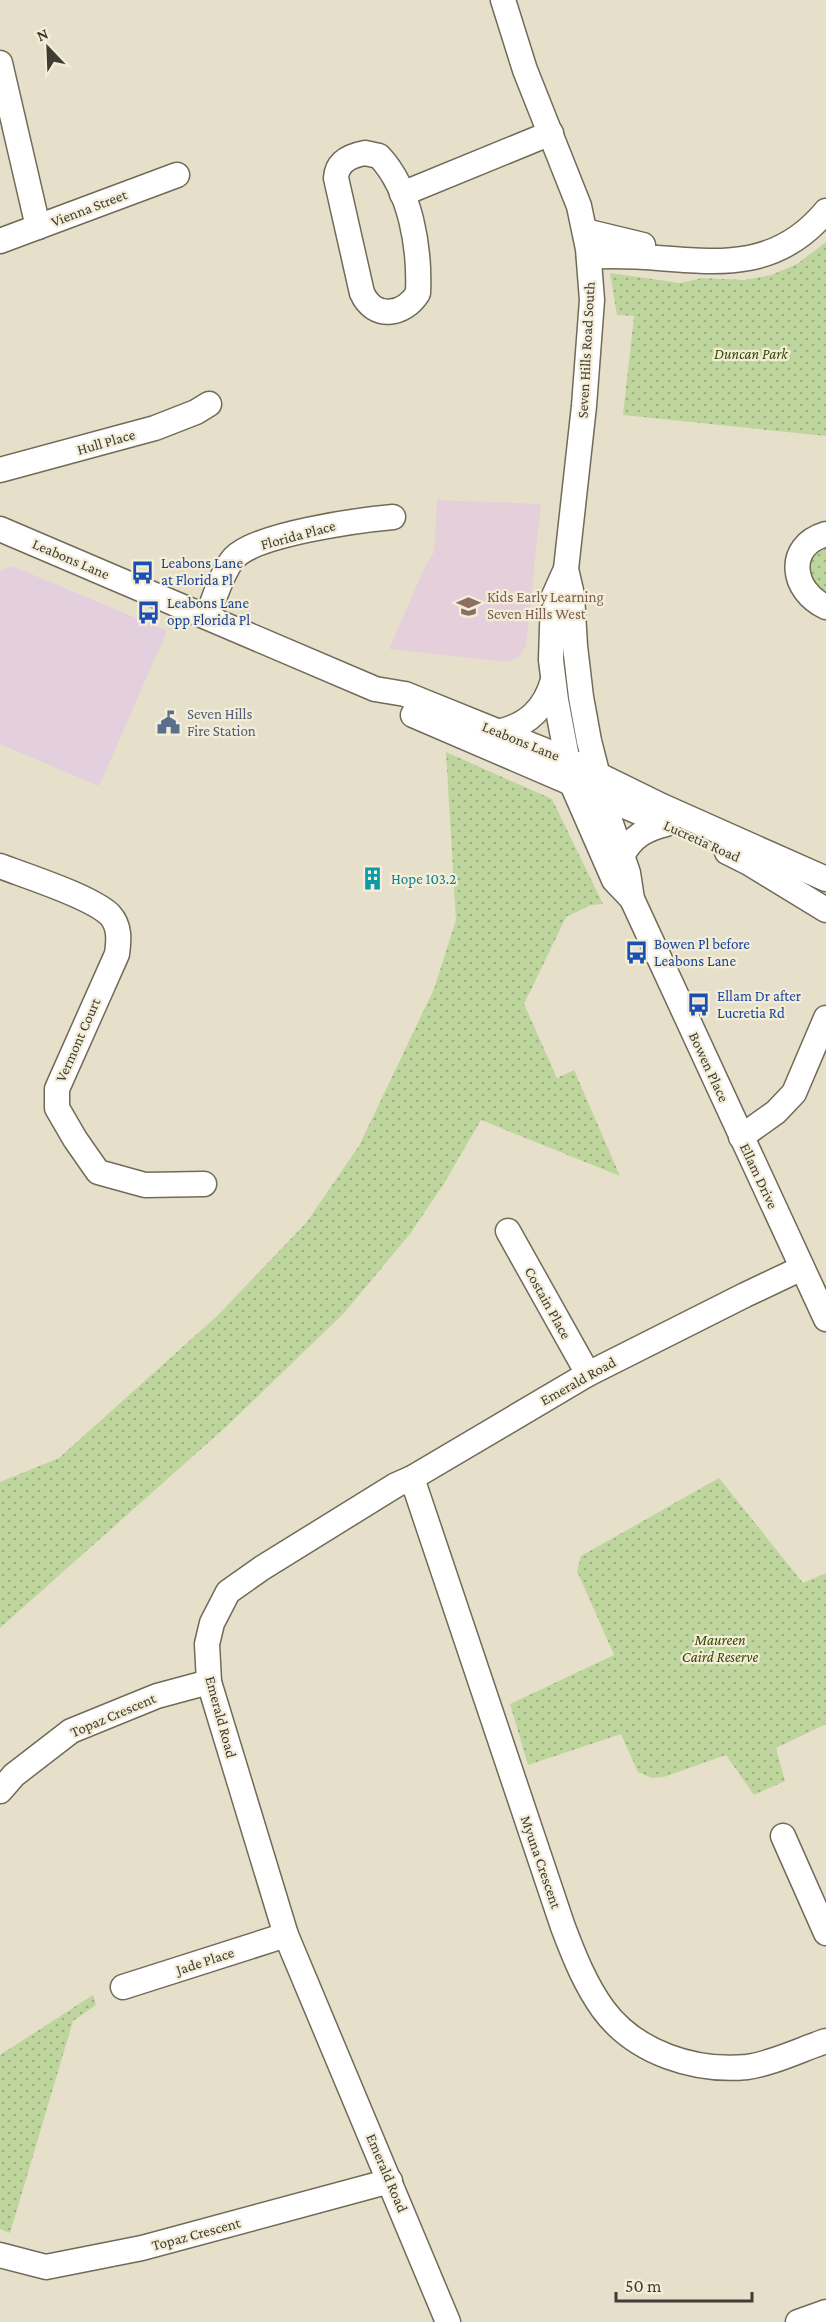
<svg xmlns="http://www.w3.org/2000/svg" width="826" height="2322" font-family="'Crimson Pro',serif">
	<defs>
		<pattern id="grass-dots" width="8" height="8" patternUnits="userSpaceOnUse" patternTransform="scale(1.5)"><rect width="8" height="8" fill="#bed69d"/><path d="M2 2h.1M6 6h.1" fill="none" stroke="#9caf81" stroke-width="1.8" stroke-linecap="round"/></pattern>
	</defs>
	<rect width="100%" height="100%" fill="#e6e0cb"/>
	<path fill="#e3cfdd" d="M12 566 167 631 99 786 0 744V571Z"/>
	<path fill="#e5cfdb" d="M437 500 541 504 526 645 520 656 514 660 507 662 389 649 425 567 434 552Z"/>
	<g fill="url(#grass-dots)">
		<path d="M826 242V436L623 415 634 316 617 315 610 273 680 283 702 278 745 280 771 275 797 264Z"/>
		<path d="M826 544V600L816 595 805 563Z"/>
		<path d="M446 752 552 799 603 904 591 905 566 917 524 1004 557 1078 574 1070 620 1176 481 1120 443 1185 410 1234 344 1313 228 1425 0 1628V1482L59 1458 217 1316 306 1223 359 1146 434 989 456 920Z"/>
		<path d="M719 1478 803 1583 826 1573V1724L776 1748 785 1781 754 1795 726 1755 664 1777 652 1778 638 1772 621 1734 528 1765 510 1704 614 1655 577 1571 581 1556Z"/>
		<path d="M93 1995 96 2005 73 2021 10 2233 0 2229V2055Z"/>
	</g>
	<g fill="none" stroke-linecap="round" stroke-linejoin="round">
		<defs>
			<g id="minor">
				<path d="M503 0 525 70 579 206 588 249 592 300 584 406 566 569 553 598 551 660 556 700 572 784 614 880 632 899"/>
				<path d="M0 63 38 227"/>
				<path d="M365 153 379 156C411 190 420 248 418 293 404 316 374 320 362 293L336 178C337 162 349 156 365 153Z"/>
				<path d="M402 194 551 133"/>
				<path d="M585 231 643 245"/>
				<path d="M0 241 177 175"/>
				<path d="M589 257C676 249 760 291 826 211"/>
				<path d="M0 470 155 428 196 412 209 404"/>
				<path d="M0 529 375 689 405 694 566 759 662 806 826 879"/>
				<path d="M826 534C785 546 791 591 826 607"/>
				<path d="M566 569 572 595 575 646 581 697 589 741 608 815 628 873 632 899 826 1319"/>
				<path d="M207 617C214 600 222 571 234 558 256 534 359 520 393 517"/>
				<path d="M413 715 657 820"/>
				<path d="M497 732C527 726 545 709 553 680"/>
				<path d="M727 852 749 863 826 910"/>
				<path d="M622 856C632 837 645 829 666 824"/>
				<path d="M0 866C26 876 92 897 110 915 120 926 119 940 117 954L57 1089V1108L75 1139 98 1172 145 1185 204 1184"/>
				<path d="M741 1137 776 1112 794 1093 826 1018"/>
				<path d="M508 1231 588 1374"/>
				<path d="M412 1478 563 1927C574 1956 585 1984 603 2009 635 2053 695 2072 747 2067 771 2064 802 2049 826 2041"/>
				<path d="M0 1791 14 1775 71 1731 157 1696 209 1682"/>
				<path d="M783 1836 826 1933"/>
				<path d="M123 1987 286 1935"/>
				<path d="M0 2255 46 2267 142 2248 390 2181"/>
				<path d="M448 2322 286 1935 209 1682 207 1644 212 1623 228 1592 262 1568 396 1485 412 1478 588 1374 745 1295 802 1268"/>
				<path d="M798 2322 826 2312"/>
			</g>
		</defs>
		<use href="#minor" stroke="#716a58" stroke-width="27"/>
		<use href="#minor" stroke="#fff" stroke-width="24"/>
	</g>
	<defs>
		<symbol id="bus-bare" viewBox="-9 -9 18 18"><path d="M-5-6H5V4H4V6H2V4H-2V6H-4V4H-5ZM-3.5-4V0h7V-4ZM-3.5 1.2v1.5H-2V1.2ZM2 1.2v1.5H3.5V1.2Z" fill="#1a4fb4" stroke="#f4edd8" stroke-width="2.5" paint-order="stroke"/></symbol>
		<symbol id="school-bare" viewBox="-9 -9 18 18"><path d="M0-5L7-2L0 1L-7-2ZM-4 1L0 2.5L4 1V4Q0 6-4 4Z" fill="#8d6e63" stroke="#f4edd8" stroke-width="2.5" paint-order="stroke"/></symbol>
		<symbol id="civic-bare" viewBox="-9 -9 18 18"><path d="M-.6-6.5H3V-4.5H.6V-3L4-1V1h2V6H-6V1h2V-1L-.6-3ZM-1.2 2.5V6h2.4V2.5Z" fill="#5c6f8a" stroke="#f4edd8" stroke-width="2.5" paint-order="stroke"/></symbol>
		<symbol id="building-bare" viewBox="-9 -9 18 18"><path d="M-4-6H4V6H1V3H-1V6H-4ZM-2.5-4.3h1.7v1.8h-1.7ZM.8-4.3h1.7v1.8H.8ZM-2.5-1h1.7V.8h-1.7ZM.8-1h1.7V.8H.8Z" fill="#0f9aa8" stroke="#f4edd8" stroke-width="2.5" paint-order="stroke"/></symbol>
	</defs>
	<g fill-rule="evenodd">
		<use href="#bus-bare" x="126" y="556" width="33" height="33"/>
		<use href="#school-bare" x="452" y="590" width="33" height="33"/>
		<use href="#bus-bare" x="132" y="596" width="33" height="33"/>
		<use href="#civic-bare" x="152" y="706" width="33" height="33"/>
		<use href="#building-bare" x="356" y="862" width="33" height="33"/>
		<use href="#bus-bare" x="620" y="936" width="33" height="33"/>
		<use href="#bus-bare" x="682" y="988" width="33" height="33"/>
	</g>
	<g text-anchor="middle" stroke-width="4.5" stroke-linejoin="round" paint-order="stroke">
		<g font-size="15" fill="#3f3c34" stroke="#f4edd8">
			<text transform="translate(89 208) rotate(-21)" y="5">Vienna Street</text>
			<text transform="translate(586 350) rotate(-87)" y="5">Seven Hills Road South</text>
			<text transform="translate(106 442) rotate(-16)" y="5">Hull Place</text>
			<text transform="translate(298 535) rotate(-15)" y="5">Florida Place</text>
			<text transform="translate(71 559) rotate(23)" y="5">Leabons Lane</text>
			<text transform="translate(521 741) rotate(22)" y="5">Leabons Lane</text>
			<text transform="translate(702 841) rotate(24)" y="5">Lucretia Road</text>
			<text transform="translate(78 1040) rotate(-66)" y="5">Vermont Court</text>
			<text transform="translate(709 1067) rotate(65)" y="5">Bowen Place</text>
			<text transform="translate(759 1176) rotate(65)" y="5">Ellam Drive</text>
			<text transform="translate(548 1303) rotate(61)" y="5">Costain Place</text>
			<text transform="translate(578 1381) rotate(-29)" y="5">Emerald Road</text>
			<text transform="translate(113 1715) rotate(-23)" y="5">Topaz Crescent</text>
			<text transform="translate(221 1717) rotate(75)" y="5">Emerald Road</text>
			<text transform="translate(541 1862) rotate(71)" y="5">Myuna Crescent</text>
			<text transform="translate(205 1961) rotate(-18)" y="5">Jade Place</text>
			<text transform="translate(387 2173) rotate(67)" y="5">Emerald Road</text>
			<text transform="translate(196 2234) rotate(-15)" y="5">Topaz Crescent</text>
		</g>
		<g font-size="15" font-style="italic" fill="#334900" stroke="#f4edd8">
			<text x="751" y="359">Duncan Park</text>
			<text x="720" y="1645">Maureen<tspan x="720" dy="17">Caird Reserve</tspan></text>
		</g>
		<g font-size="15" fill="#164399" stroke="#f4edd8" text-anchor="start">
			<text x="161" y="568">Leabons Lane<tspan x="161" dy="17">at Florida Pl</tspan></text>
			<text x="167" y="608">Leabons Lane<tspan x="167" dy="17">opp Florida Pl</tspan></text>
			<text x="654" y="949">Bowen Pl before<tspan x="654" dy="17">Leabons Lane</tspan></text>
			<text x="717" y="1001">Ellam Dr after<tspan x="717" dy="17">Lucretia Rd</tspan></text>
		</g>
		<g font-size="15" fill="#785e54" stroke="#f4edd8" text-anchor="start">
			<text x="487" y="602">Kids Early Learning<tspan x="487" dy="17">Seven Hills West</tspan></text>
		</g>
		<g font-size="15" fill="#4e5e75" stroke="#f4edd8" text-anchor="start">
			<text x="187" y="719">Seven Hills<tspan x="187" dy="17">Fire Station</tspan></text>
		</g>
		<g font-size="15" fill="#0d838f" stroke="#f4edd8" text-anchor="start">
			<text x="391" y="884">Hope 103.2</text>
		</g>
	</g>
	<g transform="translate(48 48) rotate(337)" stroke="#f4edd8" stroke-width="4.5" paint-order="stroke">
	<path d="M0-4.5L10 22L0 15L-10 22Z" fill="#3f3c34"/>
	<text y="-9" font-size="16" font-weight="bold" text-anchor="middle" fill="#3f3c34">N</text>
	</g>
	<path d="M616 2292v9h136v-9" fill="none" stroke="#3f3c34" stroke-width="3"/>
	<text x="625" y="2292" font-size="18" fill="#3f3c34" stroke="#f4edd8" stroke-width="4.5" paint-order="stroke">50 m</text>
</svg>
